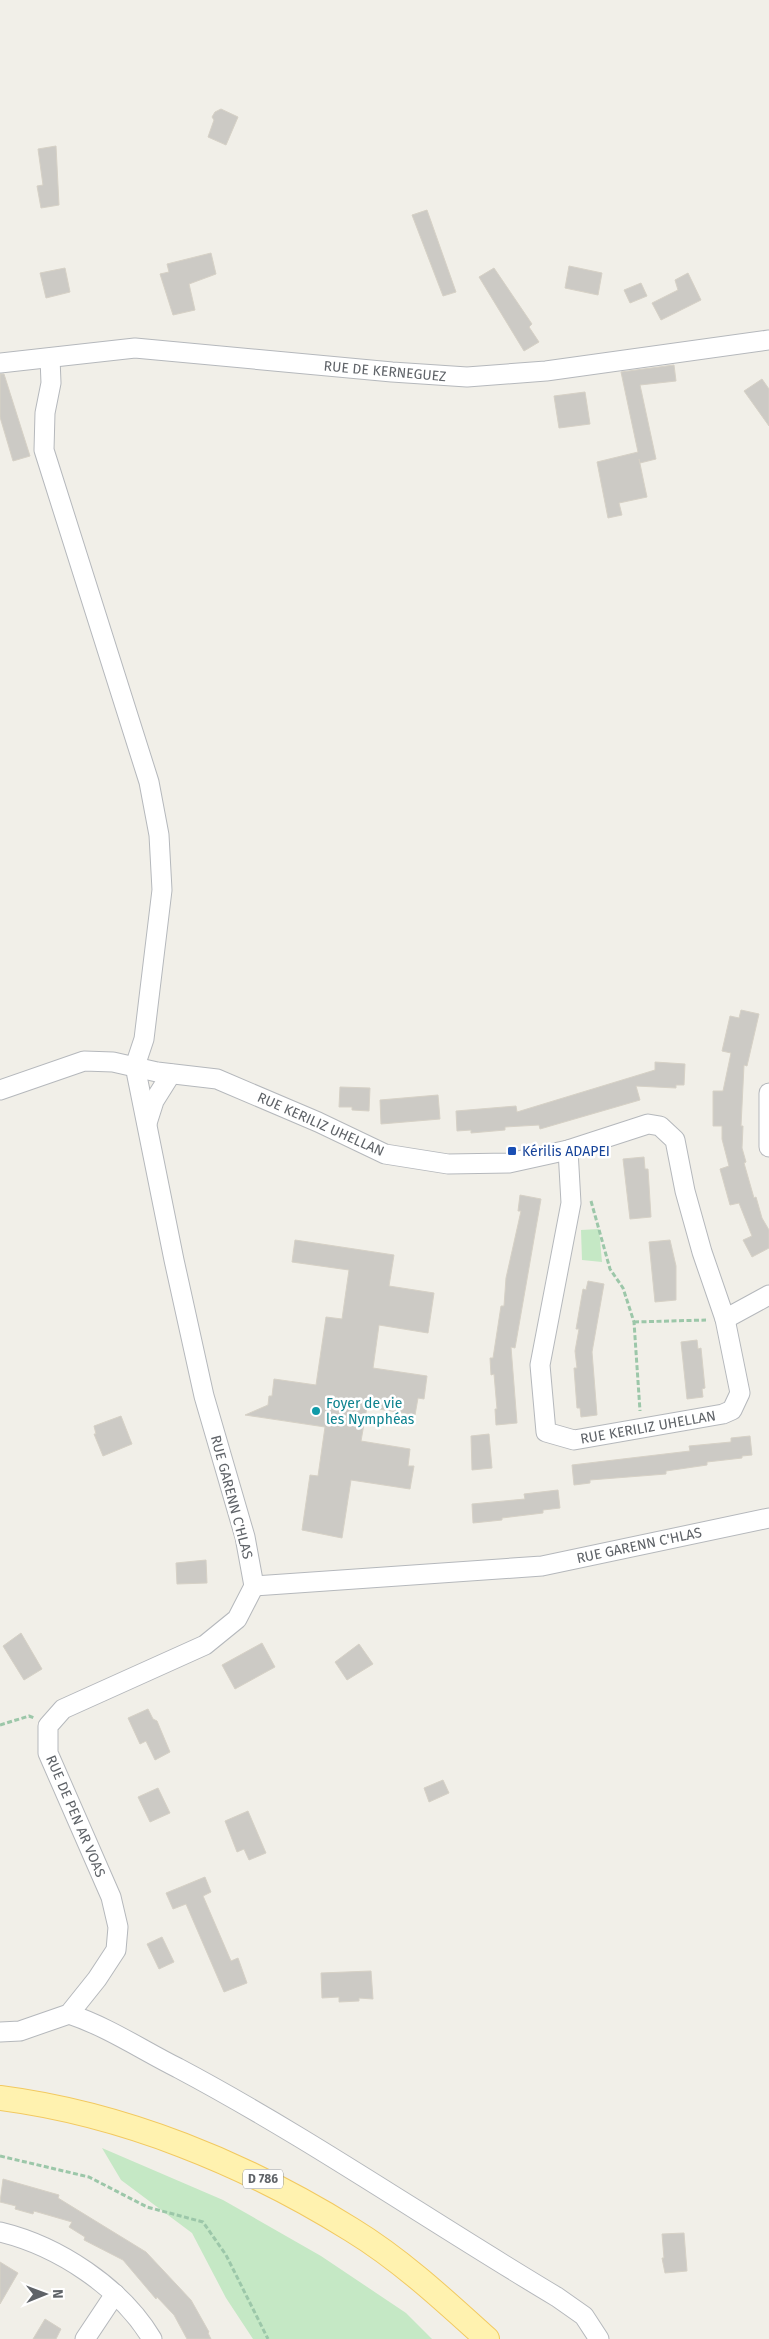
<svg xmlns="http://www.w3.org/2000/svg" width="769" height="2339" font-family="'Fira Sans',sans-serif">
	<rect width="100%" height="100%" fill="#f1efe8"/>
	<g fill="#c5e8c5">
		<path d="M599 1229 602 1262 582 1260 581 1230Z"/>
		<path d="M102 2148 223 2200 321 2256 406 2313 432 2339H253L226 2298 192 2233 121 2180Z"/>
	</g>
	<g fill="#cccac5" stroke="#d6d1c6">
		<path d="M221 109 238 117 226 145 208 137 214 120 212 117 215 112Z"/>
		<path d="M56 146 59 205 41 208 37 186 43 185 38 149Z"/>
		<path d="M427 210 456 292 443 296 412 215Z"/>
		<path d="M211 253 216 274 189 284 195 310 173 315 160 274 169 272 167 264Z"/>
		<path d="M569 266 602 273 598 295 565 288Z"/>
		<path d="M65 268 70 292 46 298 40 273Z"/>
		<path d="M494 268 532 324 529 327 539 342 524 351 479 277Z"/>
		<path d="M688 273 701 300 661 320 652 303 678 290 675 280Z"/>
		<path d="M641 283 647 296 630 303 624 290Z"/>
		<path d="M674 365 676 381 640 385 656 459 640 463 639 459 644 483 647 497 619 503 622 515 608 518 597 462 638 452 621 372Z"/>
		<path d="M0 374H4L30 456 13 461 0 417Z"/>
		<path d="M762 379 769 389V426L744 391Z"/>
		<path d="M585 392 590 424 559 428 554 396Z"/>
		<path d="M741 1010 759 1014 747 1066 744 1065 741 1126H743L742 1148 746 1162 744 1163 754 1198 756 1197 762 1218 769 1230V1248L752 1257 743 1240 752 1236 739 1203 730 1205 720 1169 729 1166 722 1139V1126H713V1091H723L731 1053 722 1051 730 1016 739 1018Z"/>
		<path d="M655 1062 685 1064 684 1085H676V1088L636 1086 640 1100 540 1129 539 1125 505 1127V1130L471 1133V1130L457 1131 456 1111 516 1106 517 1112 655 1070Z"/>
		<path d="M340 1087 370 1088 369 1111 352 1110V1107H339Z"/>
		<path d="M438 1095 440 1119 381 1124 380 1100Z"/>
		<path d="M644 1157 645 1169H648L651 1217 630 1219 623 1159Z"/>
		<path d="M520 1195 541 1199 515 1348 511 1347 517 1423 496 1425 495 1409H497L494 1374 491 1375 490 1358H493L501 1306H504L506 1278 521 1211H518Z"/>
		<path d="M295 1240 394 1255 389 1286 434 1293 428 1333 379 1325 373 1368 427 1376 424 1399 418 1398 415 1415 367 1407 361 1441 410 1449 408 1466H414L410 1489 351 1480 342 1538 302 1530 310 1475 318 1476 325 1427 245 1415 268 1405 269 1396H272L274 1379 316 1385 326 1317 342 1319 349 1270 292 1262Z"/>
		<path d="M670 1240 676 1266V1300L655 1302 649 1242Z"/>
		<path d="M588 1281 604 1284 592 1352 597 1415 581 1417 580 1408H577L574 1368H577L575 1351 579 1329H576L583 1289 586 1290Z"/>
		<path d="M697 1340 698 1349 701 1348 705 1388 702 1389 703 1397 687 1399 681 1342Z"/>
		<path d="M121 1416 132 1444 103 1456 94 1434H96L94 1426Z"/>
		<path d="M489 1434 492 1468 472 1470 471 1436Z"/>
		<path d="M750 1436 752 1455 742 1456V1458L707 1462V1465L666 1471V1474L590 1480V1483L574 1485 572 1465 690 1451 689 1446 731 1442V1438Z"/>
		<path d="M558 1490 560 1508 543 1510V1513L502 1518V1520L473 1523 472 1504 525 1499 524 1494Z"/>
		<path d="M206 1560 207 1583 177 1584 176 1563Z"/>
		<path d="M21 1633 42 1669 24 1680 3 1646Z"/>
		<path d="M262 1643 275 1667 235 1689 222 1665Z"/>
		<path d="M359 1644 373 1664 347 1680 335 1662Z"/>
		<path d="M148 1709 153 1719 157 1721 170 1752 155 1760 146 1741 140 1744 128 1718Z"/>
		<path d="M443 1780 449 1793 429 1802 424 1788Z"/>
		<path d="M158 1788 170 1813 150 1822 138 1797Z"/>
		<path d="M248 1811 266 1853 249 1860 244 1849 237 1852 225 1821Z"/>
		<path d="M205 1877 211 1892 203 1896 231 1961 238 1958 247 1983 224 1992 186 1904 173 1909 166 1893Z"/>
		<path d="M162 1937 174 1962 159 1969 147 1944Z"/>
		<path d="M371 1971 373 1999 359 1998V2001L339 2002V1997L322 1998 321 1973Z"/>
		<path d="M3 2179 59 2195 58 2198 146 2252 191 2300 209 2332 208 2333 211 2339H187L174 2315 157 2297 156 2299 123 2260 84 2240 85 2237 69 2227 72 2222 34 2211 33 2214 15 2209 16 2206 0 2202Z"/>
		<path d="M684 2233 687 2271 665 2273 662 2258H664L662 2234Z"/>
		<path d="M0 2262 18 2273 0 2304Z"/>
		<path d="M45 2319 61 2329 56 2339H33Z"/>
	</g>
	<g fill="none" stroke-linecap="round" stroke-linejoin="round">
		<defs>
			<g id="minor">
				<path d="M50 358 51 383 45 413 44 450 149 782 159 835 162 890 144 1039 135 1066 174 1260 204 1396 245 1537 254 1586 542 1566 769 1518"/>
				<path d="M0 363 135 348 392 372 467 377 546 371 769 340"/>
				<path d="M0 1090 84 1061 113 1062 157 1072 217 1079 318 1122 385 1154 448 1164 509 1163 568 1150 648 1124 660 1126 675 1140 685 1191 702 1252 725 1319 769 1295"/>
				<path d="M769 1093V1147"/>
				<path d="M147 1123 154 1101 171 1074"/>
				<path d="M568 1150 571 1203 540 1365 546 1432 574 1440 723 1414 732 1410 740 1393 725 1319"/>
				<path d="M69 2014C108 2027 142 2050 178 2068 308 2137 431 2222 557 2297L584 2316 599 2339"/>
				<path d="M0 2032 20 2031 69 2014 97 1979 116 1950 118 1927 111 1897 48 1753V1726L63 1709 205 1645 237 1619 254 1586"/>
				<path d="M0 2232C58 2246 121 2287 152 2339"/>
				<path d="M85 2339 115 2294"/>
			</g>
			<path id="major" d="M0 2098C124 2114 246 2164 352 2230 401 2260 444 2300 487 2339"/>
		</defs>
		<use href="#minor" stroke="#b5b8bc" stroke-width="21"/>
		<use href="#major" stroke="#f2c960" stroke-width="26"/>
		<g stroke="#9cc7a9" stroke-width="3" stroke-dasharray="5 2.5" stroke-linecap="butt">
			<path d="M591 1201 610 1269 623 1288 634 1322 640 1411"/>
			<path d="M634 1322 706 1320"/>
			<path d="M0 1725 29 1716 34 1718"/>
			<path d="M0 2156 89 2177 147 2207 203 2222 226 2255 268 2339"/>
		</g>
		<use href="#minor" stroke="#fff" stroke-width="19"/>
		<use href="#major" stroke="#fff2af" stroke-width="24"/>
	</g>
	<rect fill="#1a4fb4" stroke="#fff" stroke-width="2" x="507" y="1146" width="10" height="10" rx="2.5"/>
	<circle fill="#0f9aa8" stroke="#fff" stroke-width="2" cx="316" cy="1411" r="5"/>
	<g text-anchor="middle" stroke-width="5" stroke-linejoin="round" paint-order="stroke">
		<rect fill="#fff" stroke="#8f9295" stroke-width="1" x="243" y="2169.5" width="40" height="19" rx="4"/>
		<g font-size="12" font-weight="bold" fill="#5f6368">
			<text x="263" y="2183">D 786</text>
		</g>
		<g font-size="14" fill="#5f6368" stroke="#fff">
			<text transform="translate(385 371) rotate(5)" y="5">RUE DE KERNEGUEZ</text>
			<text transform="translate(321 1124) rotate(24)" y="5">RUE KERILIZ UHELLAN</text>
			<text transform="translate(648 1427) rotate(-10)" y="5">RUE KERILIZ UHELLAN</text>
			<text transform="translate(232 1497) rotate(75)" y="5">RUE GARENN C'HLAS</text>
			<text transform="translate(639 1545) rotate(-12)" y="5">RUE GARENN C'HLAS</text>
			<text transform="translate(76 1816) rotate(67)" y="5">RUE DE PEN AR VOAS</text>
		</g>
		<g font-size="14" fill="#164399" stroke="#fff" text-anchor="start">
			<text x="522" y="1156">Kérilis ADAPEI</text>
		</g>
		<g font-size="14" fill="#0d838f" stroke="#fff" text-anchor="start">
			<text x="326" y="1408">Foyer de vie<tspan x="326" dy="16">les Nymphéas</tspan></text>
		</g>
	</g>
	<g transform="translate(45 2294) rotate(89)" stroke="#ffffff" stroke-width="4" paint-order="stroke">
	<path d="M0-4L9 19L0 12L-9 19Z" fill="#5f6368"/>
	<text y="-8" font-size="14" font-weight="bold" text-anchor="middle" fill="#5f6368">N</text>
	</g>
</svg>
